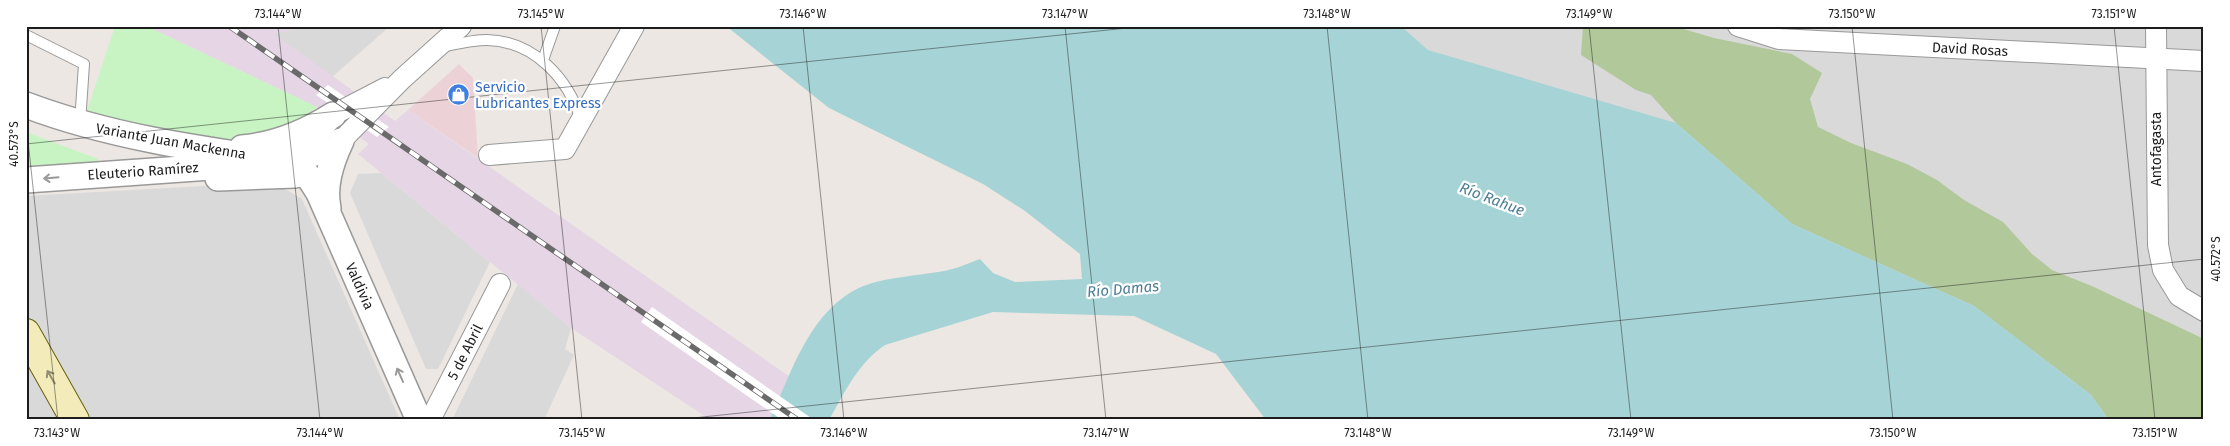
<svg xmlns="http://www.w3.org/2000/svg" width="2230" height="446" font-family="'Fira Sans',sans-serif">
	<rect width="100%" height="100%" fill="#ece7e2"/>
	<g fill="#dad9d9">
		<path d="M306 26H388L389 27 332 77 273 34Z"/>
		<path d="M1401 26H2204V420H2109L2090 394 1427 50Z"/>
		<path d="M381 173 490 262 438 369H426L350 193 358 174Z"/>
		<path d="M273 182 302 199 400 420H26V196Z"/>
		<path d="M518 284 571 328 565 349 574 355 544 420H452Z"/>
	</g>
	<path fill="#ecd2d6" d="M459 64 473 78 478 158 408 110Z"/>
	<path fill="#e5d5e5" d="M146 26H306L274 34 395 121 408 110 790 377 770 420H711L571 328 358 154 369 144 317 107Z"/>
	<path fill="#b0c89a" d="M1583 26H1680V28L1714 38 1792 54 1822 73 1810 99 1818 127 1851 143 1907 164 1937 180 1964 200 2003 222 2032 254 2052 270 2094 287 2204 339V420H2109L2090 394 1974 306 1792 224 1676 123 1651 95 1636 90 1581 55Z"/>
	<g fill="#c7f4c2">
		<path d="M115 26H146L317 107 293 125 244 139 214 140 85 117Z"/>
		<path d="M26 132 98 159V170L26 175Z"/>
	</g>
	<path fill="#a6d4d6" d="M726 26H1401L1428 50 1676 123 1792 224 1974 306 2090 394 2109 420H1266L1216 354 1134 316 993 312 885 345C858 363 845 392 829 420H770C791 373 810 310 861 287 881 278 921 275 944 271 956 269 969 263 980 259L993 273 1015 282 1082 279 1080 254 1025 211 983 184 829 108Z"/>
	<g fill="#fff">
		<path d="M328 85 389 127 377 137 316 95Z"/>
		<path d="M652 307 814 420H782L641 322Z"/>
	</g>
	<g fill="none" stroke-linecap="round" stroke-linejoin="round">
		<defs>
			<g id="service">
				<path d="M26 35 84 64 80 123"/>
				<path d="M441 47C456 44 472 40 487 40 534 41 568 78 581 120"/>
				<path d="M543 60 555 26"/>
			</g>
			<g id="minor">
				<path d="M1738 26 1779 39 2204 61"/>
				<path d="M2156 26 2158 245 2163 270 2179 296 2204 311"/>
				<path d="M489 155 565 149 634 26"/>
				<path d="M292 159 314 141 333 115 385 88"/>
				<path d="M289 162 308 158 325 152 341 141 402 79 461 26"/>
				<path d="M430 420 500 284"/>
			</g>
			<g id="tertiary">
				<path d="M26 105C111 137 199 149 289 162 304 167 311 180 319 193L419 420"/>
				<path d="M242 148C275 145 305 133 333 115"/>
				<path d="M218 178 295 175"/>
				<path d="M26 180 239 165"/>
				<path d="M328 208C323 185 331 162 341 141"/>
			</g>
			<path id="secondary" d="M26 333 75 420"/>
		</defs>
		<use href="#service" stroke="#999" stroke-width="12"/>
		<use href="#minor" stroke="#999" stroke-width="22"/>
		<use href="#tertiary" stroke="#999" stroke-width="28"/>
		<use href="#secondary" stroke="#67610e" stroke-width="30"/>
		<use href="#service" stroke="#fff" stroke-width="10"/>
		<use href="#minor" stroke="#fff" stroke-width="20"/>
		<use href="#tertiary" stroke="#fff" stroke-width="25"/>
		<use href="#secondary" stroke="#f3ebb9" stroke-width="28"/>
		<defs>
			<path id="rail" d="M229 26 798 420"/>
		</defs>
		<use href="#rail" stroke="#6a6a6a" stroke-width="5.5"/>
		<use href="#rail" stroke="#fff" stroke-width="4" stroke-dasharray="11" stroke-linecap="butt"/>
	</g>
	<defs><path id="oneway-shaft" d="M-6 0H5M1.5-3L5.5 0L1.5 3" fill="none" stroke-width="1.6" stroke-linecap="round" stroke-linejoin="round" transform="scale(1.25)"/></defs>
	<g stroke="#999">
		<use href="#oneway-shaft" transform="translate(51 178) rotate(175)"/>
		<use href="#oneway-shaft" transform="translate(400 375) rotate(-114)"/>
	</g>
	<use stroke="#928e72" href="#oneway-shaft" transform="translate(51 377) rotate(-120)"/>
	<path fill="none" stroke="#1c1c1c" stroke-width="1" stroke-opacity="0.45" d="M278 26 320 420M541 26 582 420M803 26 844 420M1065 26 1106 420M1327 26 1368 420M1589 26 1631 420M1852 26 1893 420M2114 26 2155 420M26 122 58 420M26 144 1146 26M674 420 2204 259"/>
	<defs>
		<symbol id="shop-disc" viewBox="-11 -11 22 22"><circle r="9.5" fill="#3f7fe0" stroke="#fff"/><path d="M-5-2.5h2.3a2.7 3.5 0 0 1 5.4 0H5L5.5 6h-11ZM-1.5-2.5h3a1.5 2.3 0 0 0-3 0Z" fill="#fff"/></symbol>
	</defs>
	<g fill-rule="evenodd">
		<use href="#shop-disc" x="446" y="82" width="25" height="25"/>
	</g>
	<g text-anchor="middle" stroke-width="4.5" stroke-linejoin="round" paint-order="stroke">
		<g font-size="14" fill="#1c1c1c" stroke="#fff">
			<text transform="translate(1970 49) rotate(3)" y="5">David Rosas</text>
			<text transform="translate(171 141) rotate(10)" y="5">Variante Juan Mackenna</text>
			<text transform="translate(2156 149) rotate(-90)" y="5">Antofagasta</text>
			<text transform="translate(143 171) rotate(-4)" y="5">Eleuterio Ramírez</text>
			<text transform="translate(360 286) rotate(66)" y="5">Valdivia</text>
			<text transform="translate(465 352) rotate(-63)" y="5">5 de Abril</text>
		</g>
		<g font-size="14" fill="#366cbe" stroke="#fff" text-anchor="start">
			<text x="475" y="92">Servicio<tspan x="475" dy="16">Lubricantes Express</tspan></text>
		</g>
		<g font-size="15" font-style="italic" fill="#4b7d94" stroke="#fff">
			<text transform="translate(1492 199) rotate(21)" y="5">Río Rahue</text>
			<text transform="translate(1123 289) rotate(-5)" y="5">Río Damas</text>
		</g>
	</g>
	<rect width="2230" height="446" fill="none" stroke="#ffffff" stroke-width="55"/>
	<rect x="28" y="28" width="2174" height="390" fill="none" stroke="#1c1c1c" stroke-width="2"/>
	<g font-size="12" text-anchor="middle" fill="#1c1c1c">
		<text x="278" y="18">73.144°W</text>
		<text x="541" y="18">73.145°W</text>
		<text x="803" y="18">73.146°W</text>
		<text x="1065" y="18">73.147°W</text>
		<text x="1327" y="18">73.148°W</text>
		<text x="1589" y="18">73.149°W</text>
		<text x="1852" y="18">73.150°W</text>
		<text x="2114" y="18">73.151°W</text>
		<text transform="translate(14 144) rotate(-90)" y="4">40.573°S</text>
		<text transform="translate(2216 259) rotate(-90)" y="4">40.572°S</text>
		<text x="57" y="437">73.143°W</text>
		<text x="320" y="437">73.144°W</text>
		<text x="582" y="437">73.145°W</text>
		<text x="844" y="437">73.146°W</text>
		<text x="1106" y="437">73.147°W</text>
		<text x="1368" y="437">73.148°W</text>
		<text x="1631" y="437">73.149°W</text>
		<text x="1893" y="437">73.150°W</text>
		<text x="2155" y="437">73.151°W</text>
	</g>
</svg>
